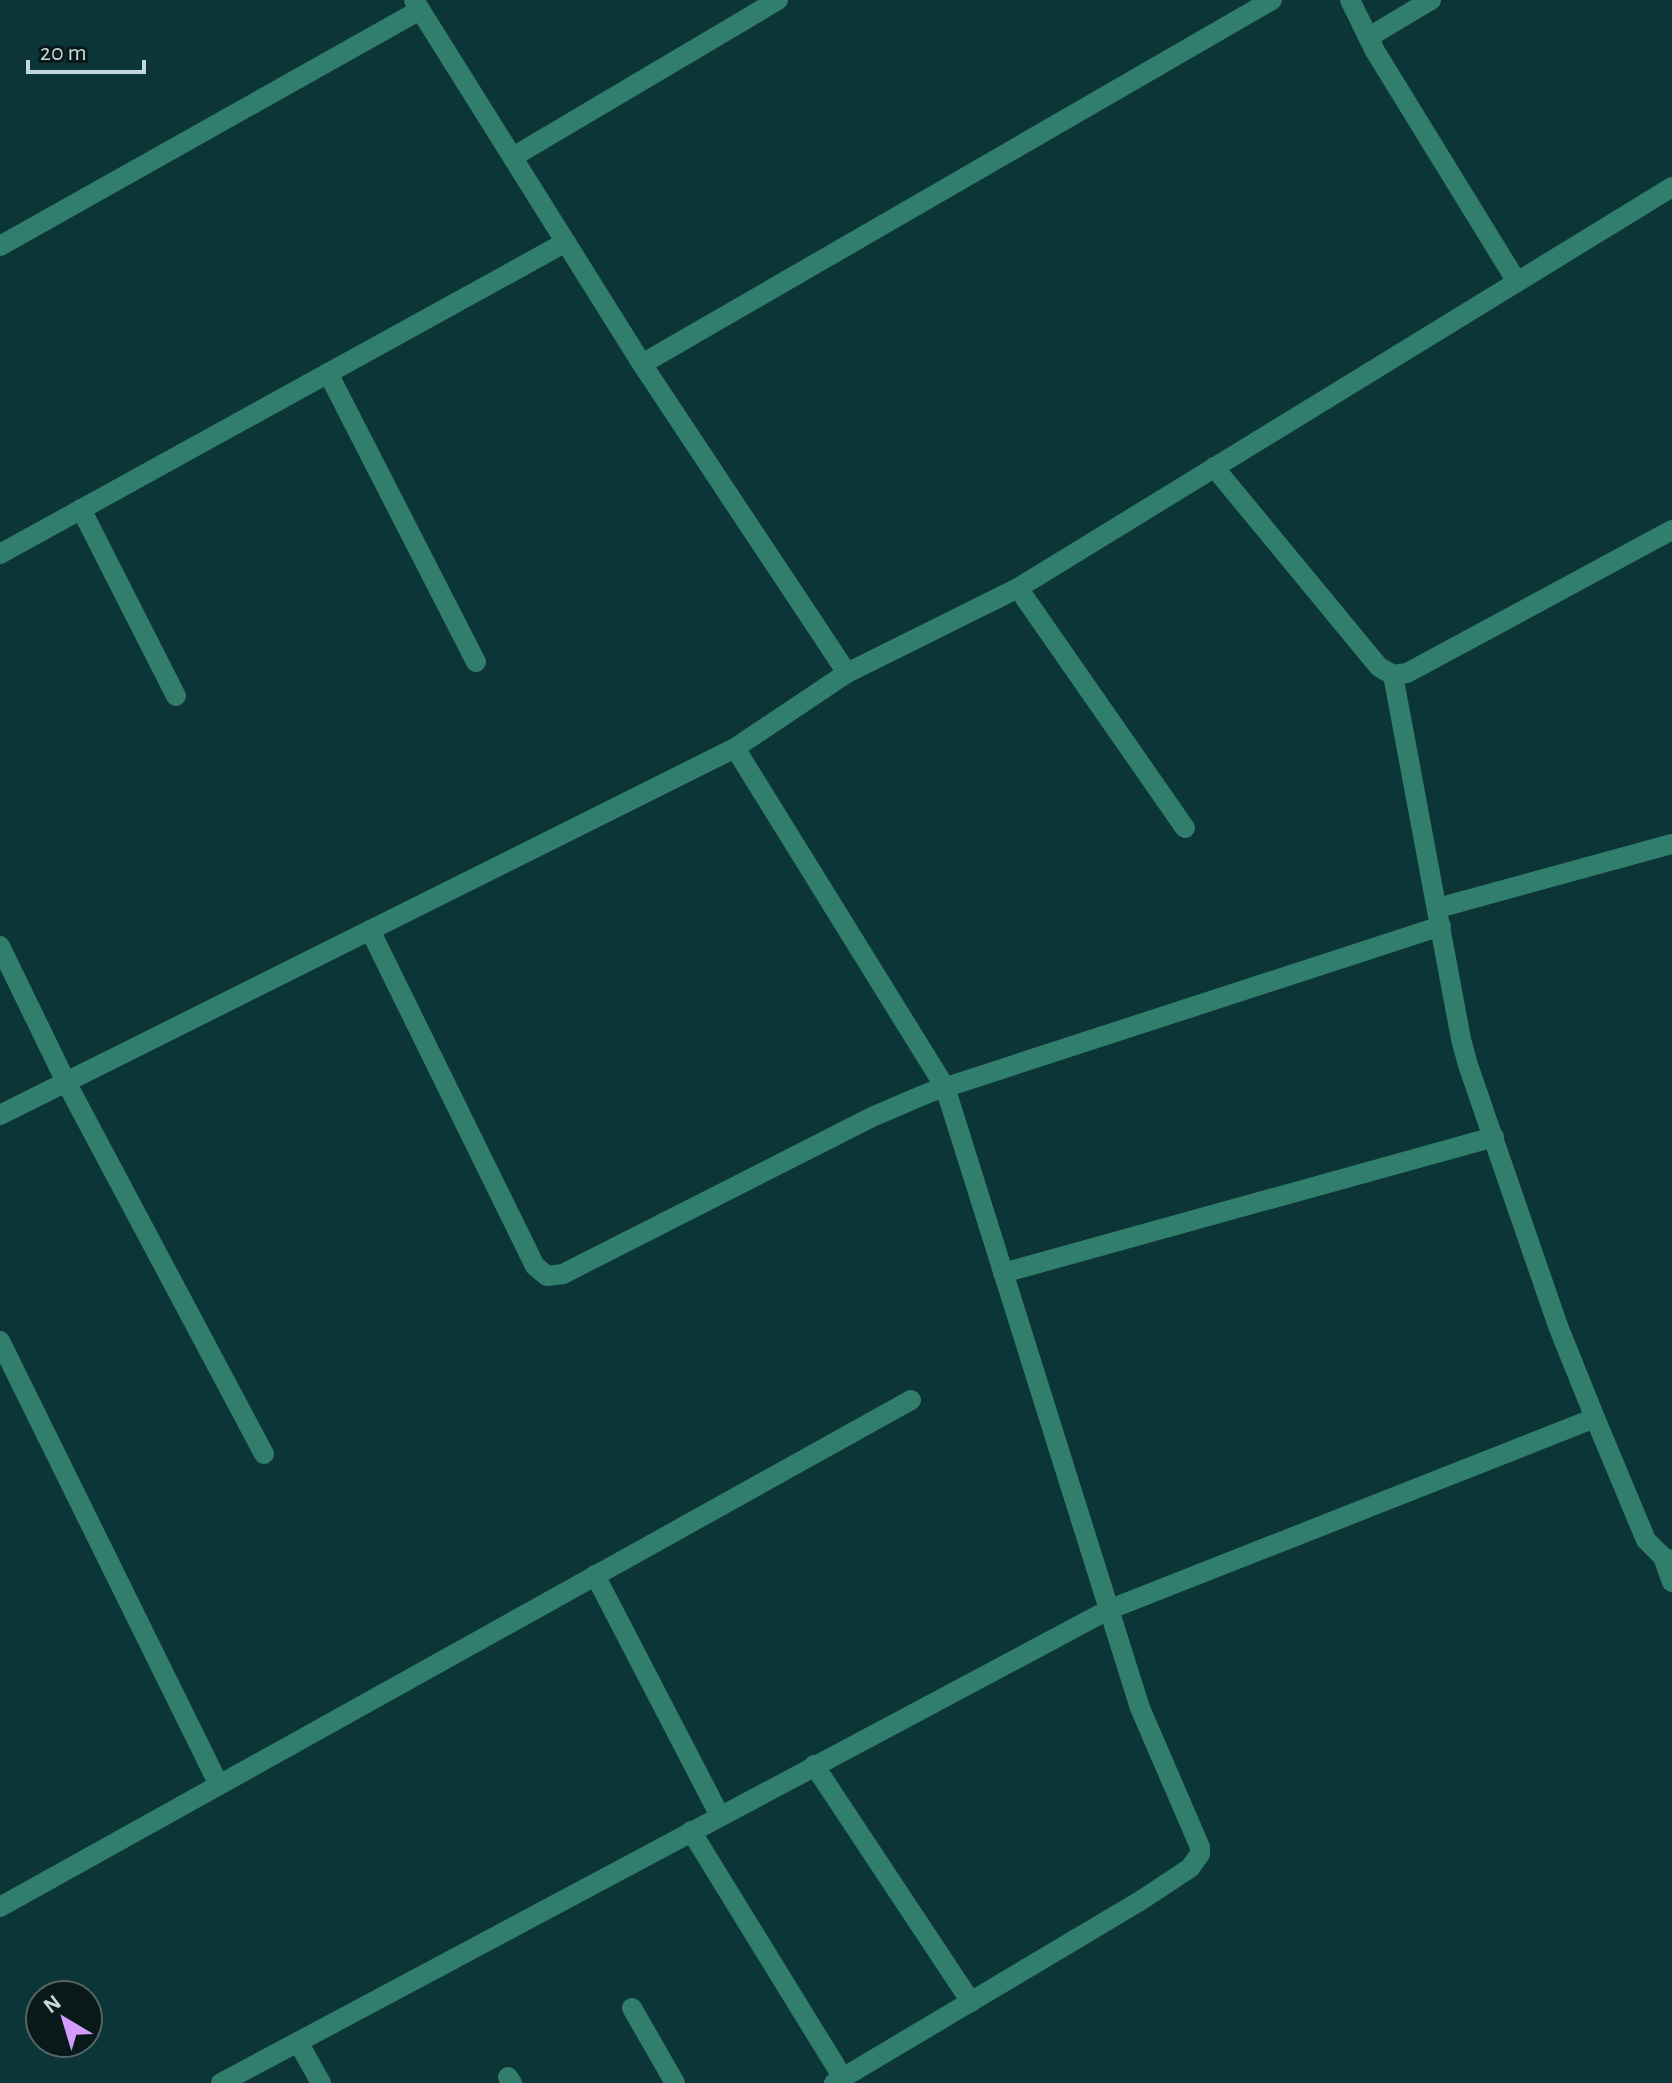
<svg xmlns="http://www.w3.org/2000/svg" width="1672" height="2083" font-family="'Alegreya Sans',sans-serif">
	<rect width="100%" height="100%" fill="#0b3536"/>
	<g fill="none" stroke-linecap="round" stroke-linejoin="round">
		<g stroke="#317e6d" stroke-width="20">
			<path d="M1350 0 1375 51 1517 282"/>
			<path d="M1369 37 1431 0"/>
			<path d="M513 157 778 0"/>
			<path d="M0 246 420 10"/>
			<path d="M642 364 1272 0"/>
			<path d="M328 373 476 662"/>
			<path d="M1214 467 1379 667 1393 675 1407 673 1672 530"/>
			<path d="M81 509 176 696"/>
			<path d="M0 554 566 242"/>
			<path d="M1018 588 1185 828"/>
			<path d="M847 673 1018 588 1672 187"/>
			<path d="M1393 675 1461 1039 1468 1065 1558 1326 1595 1418 1646 1540 1663 1557 1672 1561"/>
			<path d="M735 748 945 1087 1140 1708 1200 1847V1854L1190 1868 1140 1901 834 2083"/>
			<path d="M1438 908 1672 844"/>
			<path d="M370 930 535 1266 547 1276 563 1274 872 1117 928 1093 1441 926"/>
			<path d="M0 946 66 1082 264 1454"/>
			<path d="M0 1115 735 748 847 673 642 364 414 0"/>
			<path d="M1003 1273 1494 1137"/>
			<path d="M0 1341 219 1785"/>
			<path d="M1663 1557 1672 1582"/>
			<path d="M595 1575 720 1816"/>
			<path d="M814 1765 971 2002"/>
			<path d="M691 1831 843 2078"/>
			<path d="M0 1907 911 1400"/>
			<path d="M632 2008 675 2083"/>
			<path d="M298 2042 321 2083"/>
			<path d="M508 2077 512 2083"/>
			<path d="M221 2083 1108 1610 1595 1418"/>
		</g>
	</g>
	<g transform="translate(64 2019) rotate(322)"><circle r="38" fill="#09191a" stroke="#546566" stroke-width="2"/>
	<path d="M0-6L14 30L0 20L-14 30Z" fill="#d39cfc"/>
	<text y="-12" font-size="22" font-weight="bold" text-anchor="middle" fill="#c4d8d9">N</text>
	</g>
	<path d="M28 60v12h116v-12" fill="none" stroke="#c4d8d9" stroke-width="4"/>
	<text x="40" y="60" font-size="24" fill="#c4d8d9" stroke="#09191a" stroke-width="6" paint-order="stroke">20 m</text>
</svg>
